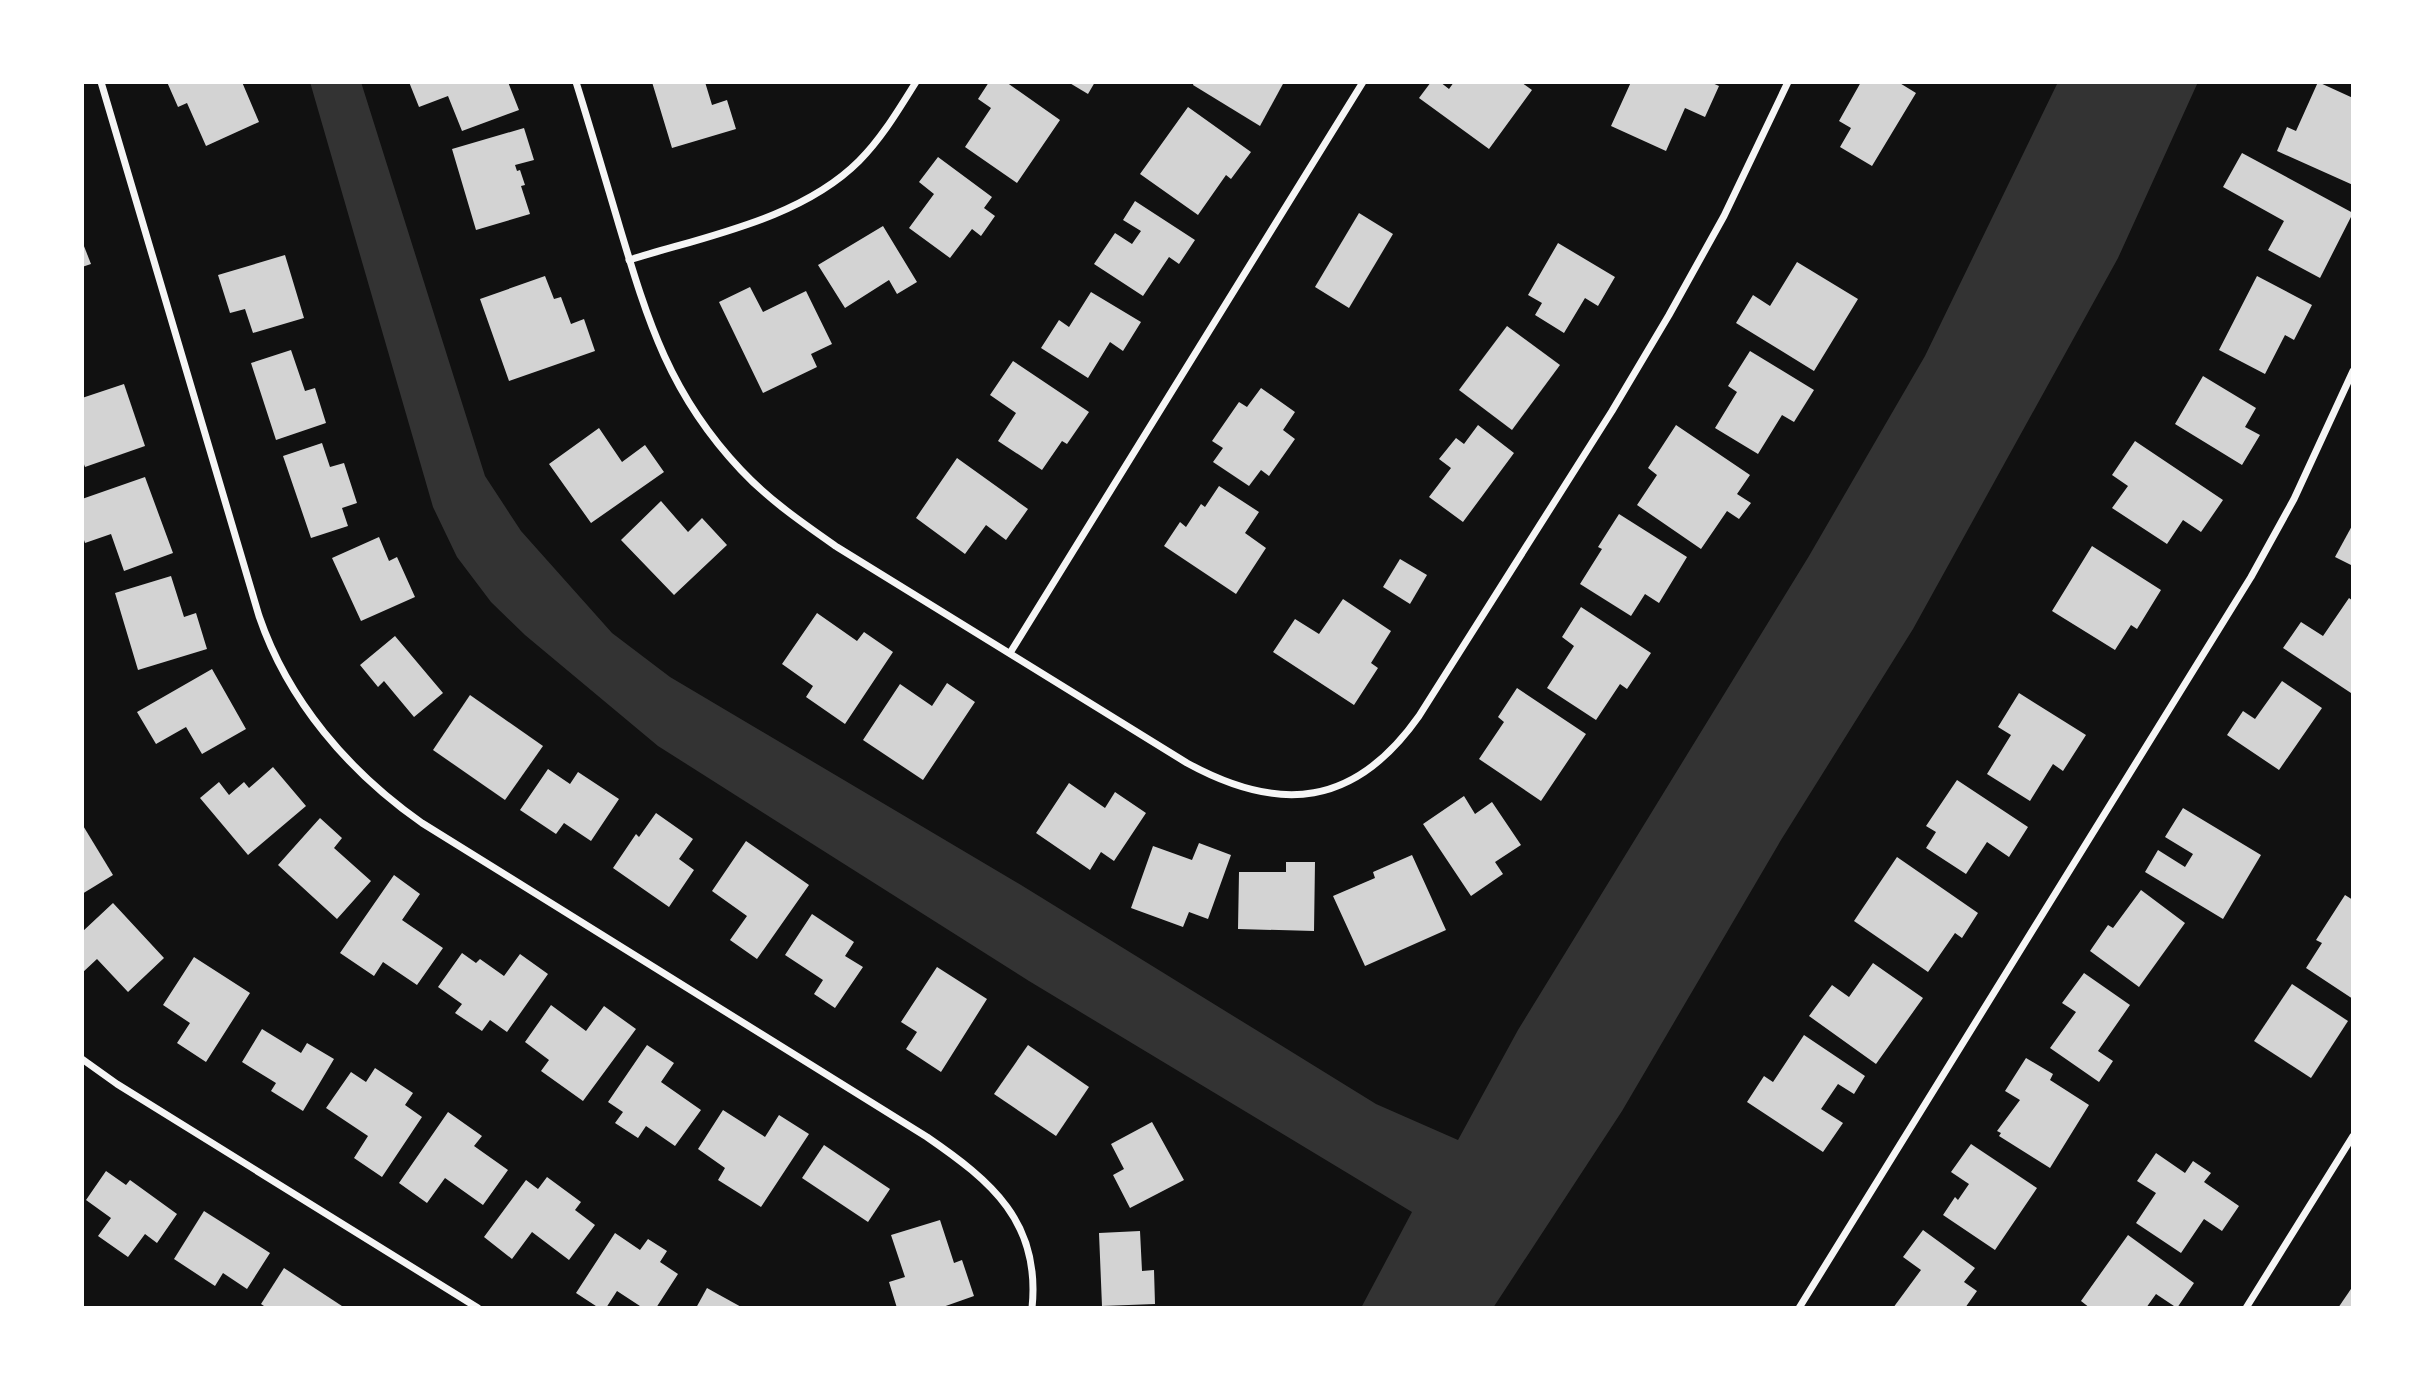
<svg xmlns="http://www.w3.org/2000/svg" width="2435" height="1390" font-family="Montserrat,sans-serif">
	<rect width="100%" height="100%" fill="#111"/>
	<path fill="#333" d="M310 82H361L485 476 521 531 612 633 670 677 1021 885 1376 1104 1458 1140 1518 1030 1809 556 1925 356 2058 82H2198L2118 258 1913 629 1781 840 1622 1111 1493 1308H1361L1412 1212 1029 981 658 746 525 635 491 602 457 557 433 507Z"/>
	<g fill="#d3d3d3">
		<path d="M167 82H242L259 122 206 146 187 103 178 107Z"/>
		<path d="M409 82H508L519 110 462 131 448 96 419 107Z"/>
		<path d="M652 82H705L712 105 727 100 736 129 672 148Z"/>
		<path d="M989 82H1006L1060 120 1017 183 965 147 991 108 978 99Z"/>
		<path d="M1068 82H1095L1088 94Z"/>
		<path d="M1194 82H1284L1260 126 1193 85Z"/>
		<path d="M1431 82H1440L1449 89 1454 82H1521L1532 90 1489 149 1419 98Z"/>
		<path d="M1631 82H1710L1719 86 1705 117 1685 108 1666 151 1611 126Z"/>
		<path d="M1861 82H1898L1916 93 1872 166 1840 147 1851 128 1839 121Z"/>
		<path d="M2318 82 2353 98V185L2277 151 2287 127 2296 131Z"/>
		<path d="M1188 107 1251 152 1231 179 1226 175 1198 215 1140 174Z"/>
		<path d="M524 128 534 160 515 165 517 171 520 170 525 185 521 186 530 214 476 230 452 149Z"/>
		<path d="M2242 153 2353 213 2320 278 2268 250 2284 221 2223 187Z"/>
		<path d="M938 157 992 197 984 208 995 216 981 236 972 229 950 258 909 228 934 194 919 182Z"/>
		<path d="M1135 201 1195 240 1179 264 1169 257 1143 296 1094 264 1115 233 1132 244 1141 231 1123 220Z"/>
		<path d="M1359 213 1393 234 1349 308 1315 287Z"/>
		<path d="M883 226 917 282 897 294 889 280 845 308 818 265Z"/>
		<path d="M82 241 91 264 82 267Z"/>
		<path d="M1558 243 1615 277 1598 306 1585 298 1564 333 1535 315 1542 303 1528 295Z"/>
		<path d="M285 255 304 318 253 333 245 309 230 313 218 275Z"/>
		<path d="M1797 262 1858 299 1814 371 1736 323 1753 295 1770 306Z"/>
		<path d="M545 276 554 299 561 297 571 324 584 319 595 351 509 381 480 299Z"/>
		<path d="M2257 276 2312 305 2294 340 2285 335 2265 374 2219 350Z"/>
		<path d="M750 287 763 312 806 291 832 344 811 354 817 367 763 393 719 302Z"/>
		<path d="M1091 292 1141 322 1123 351 1110 342 1088 378 1041 348 1059 320 1069 327Z"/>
		<path d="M1507 326 1560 365 1512 430 1459 390Z"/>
		<path d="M291 350 305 391 315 388 326 423 276 440 251 363Z"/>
		<path d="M1750 351 1814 390 1794 422 1782 415 1758 454 1715 428 1737 392 1728 386Z"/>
		<path d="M1013 361 1089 412 1067 444 1062 441 1042 470 998 441 1016 413 990 395Z"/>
		<path d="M2203 376 2256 408 2245 427 2260 435 2242 465 2175 424Z"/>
		<path d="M124 384 145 446 85 467 82 459V398Z"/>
		<path d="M1261 388 1295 412 1283 430 1295 439 1269 476 1261 470 1249 486 1213 462 1223 448 1212 441 1239 402 1247 407Z"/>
		<path d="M1478 425 1514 453 1463 522 1429 497 1451 468 1439 459 1456 438 1464 444Z"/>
		<path d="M1676 425 1750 475 1737 494 1751 503 1739 519 1727 511 1701 549 1637 505 1657 475 1648 468Z"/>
		<path d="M599 428 622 462 645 445 664 472 591 523 549 464Z"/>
		<path d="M2135 441 2223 500 2201 532 2183 520 2167 544 2112 508 2128 486 2112 475Z"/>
		<path d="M322 443 330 467 344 463 357 503 342 508 348 526 311 538 283 456Z"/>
		<path d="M957 458 1028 509 1006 540 986 525 965 554 916 518Z"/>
		<path d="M145 477 173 553 124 571 111 534 85 543 82 534V499Z"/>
		<path d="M1219 486 1259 512 1245 533 1266 548 1236 594 1164 546 1180 522 1186 527 1201 504 1205 507Z"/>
		<path d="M661 501 688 532 702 518 727 545 674 595 621 540Z"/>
		<path d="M1619 514 1687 557 1659 603 1645 594 1631 616 1580 584 1602 549 1598 547Z"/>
		<path d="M2353 524V566L2335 557Z"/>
		<path d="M379 537 389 561 397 557 415 597 361 621 332 558Z"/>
		<path d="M2092 546 2161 590 2137 629 2131 625 2115 650 2052 611Z"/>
		<path d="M1400 559 1427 575 1410 604 1383 587Z"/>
		<path d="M171 576 184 617 196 613 207 649 138 670 115 593Z"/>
		<path d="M2349 598 2353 601 2351 693 2283 648 2301 622 2323 636Z"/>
		<path d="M1343 599 1391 631 1371 663 1378 668 1354 705 1273 652 1295 619 1319 634Z"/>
		<path d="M1581 607 1651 653 1627 689 1620 684 1596 720 1547 688 1574 646 1562 637Z"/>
		<path d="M817 613 857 641 864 632 893 652 845 724 806 697 813 686 782 664Z"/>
		<path d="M395 636 443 693 414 717 384 681 378 687 360 665Z"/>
		<path d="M212 669 246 729 202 754 186 727 156 744 137 712Z"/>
		<path d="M2282 681 2322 708 2279 770 2227 735 2243 711 2255 719Z"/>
		<path d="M947 683 975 702 923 780 863 740 900 684 932 706Z"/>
		<path d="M1517 688 1586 734 1541 801 1479 759 1504 722 1498 717Z"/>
		<path d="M2019 693 2086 735 2063 771 2053 764 2030 801 1987 774 2011 735 1998 727Z"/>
		<path d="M470 695 543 746 505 800 433 750Z"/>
		<path d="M273 767 306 806 248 855 200 798 219 782 229 795 244 782 249 788Z"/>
		<path d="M548 769 570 784 578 772 619 799 591 841 564 823 556 834 520 810Z"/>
		<path d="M1957 780 2028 827 2009 857 1987 842 1966 874 1926 848 1936 832 1926 826Z"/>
		<path d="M1069 783 1105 808 1115 792 1146 813 1114 861 1101 852 1090 870 1036 833Z"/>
		<path d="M1464 796 1475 814 1492 802 1521 845 1495 862 1503 874 1471 896 1423 824Z"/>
		<path d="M2183 808 2261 855 2223 919 2145 872 2158 850 2185 867 2193 854 2165 837Z"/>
		<path d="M656 813 693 839 679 859 694 870 669 907 613 868 636 834 639 837Z"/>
		<path d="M320 818 342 838 334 848 371 881 337 919 278 865Z"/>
		<path d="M82 824 113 875 82 894Z"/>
		<path d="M746 841 809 885 757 959 730 940 747 916 712 891Z"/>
		<path d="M1199 843 1231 855 1208 919 1189 912 1183 927 1131 908 1153 846 1192 860Z"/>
		<path d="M1412 855 1446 930 1365 966 1333 896 1375 878 1373 872Z"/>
		<path d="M1897 857 1978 913 1962 938 1955 933 1928 972 1854 921Z"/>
		<path d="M1286 862H1315L1314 931 1238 929 1239 872H1286Z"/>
		<path d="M394 875 420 894 402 920 443 948 417 985 383 962 374 976 340 953Z"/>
		<path d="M2141 890 2185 923 2139 987 2090 951 2108 925 2113 928Z"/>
		<path d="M2345 895 2353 900V999L2306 968 2322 943 2316 940Z"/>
		<path d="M113 903 164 958 128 992 97 959 82 973V932Z"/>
		<path d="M812 914 854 942 845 956 863 967 835 1008 814 994 823 980 785 955Z"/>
		<path d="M462 953 476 963 480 959 504 976 520 954 548 974 507 1032 490 1020 482 1031 455 1013 462 1004 438 987Z"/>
		<path d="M194 957 250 993 206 1062 177 1043 190 1023 163 1005Z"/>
		<path d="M1873 963 1923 998 1876 1064 1809 1016 1832 985 1849 997Z"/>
		<path d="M937 967 987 999 941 1072 906 1049 917 1032 901 1022Z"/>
		<path d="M2084 973 2130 1005 2098 1051 2113 1061 2099 1082 2050 1048 2076 1012 2062 1003Z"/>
		<path d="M2292 984 2348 1021 2311 1078 2254 1041Z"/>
		<path d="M551 1005 586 1031 604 1006 636 1029 583 1101 541 1071 549 1060 525 1042Z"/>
		<path d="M262 1029 301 1053 307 1043 334 1059 303 1111 271 1091 276 1083 242 1062Z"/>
		<path d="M1804 1035 1865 1076 1854 1094 1838 1084 1821 1109 1843 1123 1823 1152 1747 1102 1764 1076 1773 1082Z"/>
		<path d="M647 1045 674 1063 661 1082 701 1110 675 1146 646 1126 638 1138 615 1123 623 1112 608 1102Z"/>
		<path d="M1028 1045 1089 1087 1056 1136 994 1094Z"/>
		<path d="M2026 1058 2053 1074 2050 1080 2089 1105 2050 1168 1999 1136 2001 1133 1997 1131 2020 1100 2005 1091Z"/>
		<path d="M375 1068 413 1093 405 1105 422 1117 382 1177 354 1158 368 1136 326 1108 351 1072 366 1082Z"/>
		<path d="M723 1110 765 1137 779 1115 809 1134 761 1207 718 1180 725 1168 698 1149Z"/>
		<path d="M448 1112 482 1136 474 1146 508 1170 483 1205 445 1178 427 1203 399 1183Z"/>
		<path d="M1152 1122 1184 1180 1130 1208 1113 1175 1124 1169 1111 1144Z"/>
		<path d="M1971 1144 2037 1188 1995 1250 1943 1215 1955 1197 1958 1200 1969 1184 1951 1172Z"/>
		<path d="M824 1145 890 1189 868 1222 802 1178Z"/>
		<path d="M2156 1153 2185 1173 2193 1161 2211 1173 2204 1182 2239 1206 2222 1231 2204 1219 2181 1253 2136 1223 2156 1193 2137 1181Z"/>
		<path d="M106 1171 126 1185 130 1180 177 1214 157 1243 145 1234 128 1257 98 1236 111 1218 86 1200Z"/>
		<path d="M547 1177 581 1202 575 1210 595 1225 569 1260 532 1232 512 1259 484 1237 526 1180 538 1189Z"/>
		<path d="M204 1211 270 1253 247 1289 223 1273 215 1286 174 1259Z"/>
		<path d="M940 1220 954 1263 962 1260 974 1296 940 1308H897L889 1282 905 1277 891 1235Z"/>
		<path d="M1923 1230 1975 1268 1964 1282 1977 1291 1965 1308H1893L1921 1270 1903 1257Z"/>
		<path d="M1140 1231 1142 1271 1154 1270 1155 1304 1102 1306 1099 1233Z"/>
		<path d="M615 1233 640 1250 648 1239 667 1251 660 1262 678 1274 656 1308H643L617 1291 606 1308H599L576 1293Z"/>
		<path d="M2128 1235 2194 1283 2177 1308 2156 1294 2146 1308H2090L2081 1301Z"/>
		<path d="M284 1268 345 1308H267L261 1304Z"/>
		<path d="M2353 1286V1308H2338Z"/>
		<path d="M707 1288 743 1308H696Z"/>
	</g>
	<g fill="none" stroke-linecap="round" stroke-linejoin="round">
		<g stroke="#f5f5f5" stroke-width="7">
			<path d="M101 82 259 616C288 701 349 772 422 823L927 1137C991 1181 1041 1222 1032 1308"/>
			<path d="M576 82C591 130 605 178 619 225 648 322 670 395 741 470 769 500 804 524 837 547L1187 763C1280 814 1355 807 1419 716L1612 411 1669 315 1724 216 1788 82"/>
			<path d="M629 260C706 236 801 219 859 161 882 138 899 109 916 82"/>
			<path d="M1010 653 1363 82"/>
			<path d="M82 1059 117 1084 478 1308"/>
			<path d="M1799 1308 2251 577 2294 499 2353 371"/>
			<path d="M2246 1308 2353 1136"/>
		</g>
	</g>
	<rect width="2435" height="1390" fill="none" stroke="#ffffff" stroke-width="168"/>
</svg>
